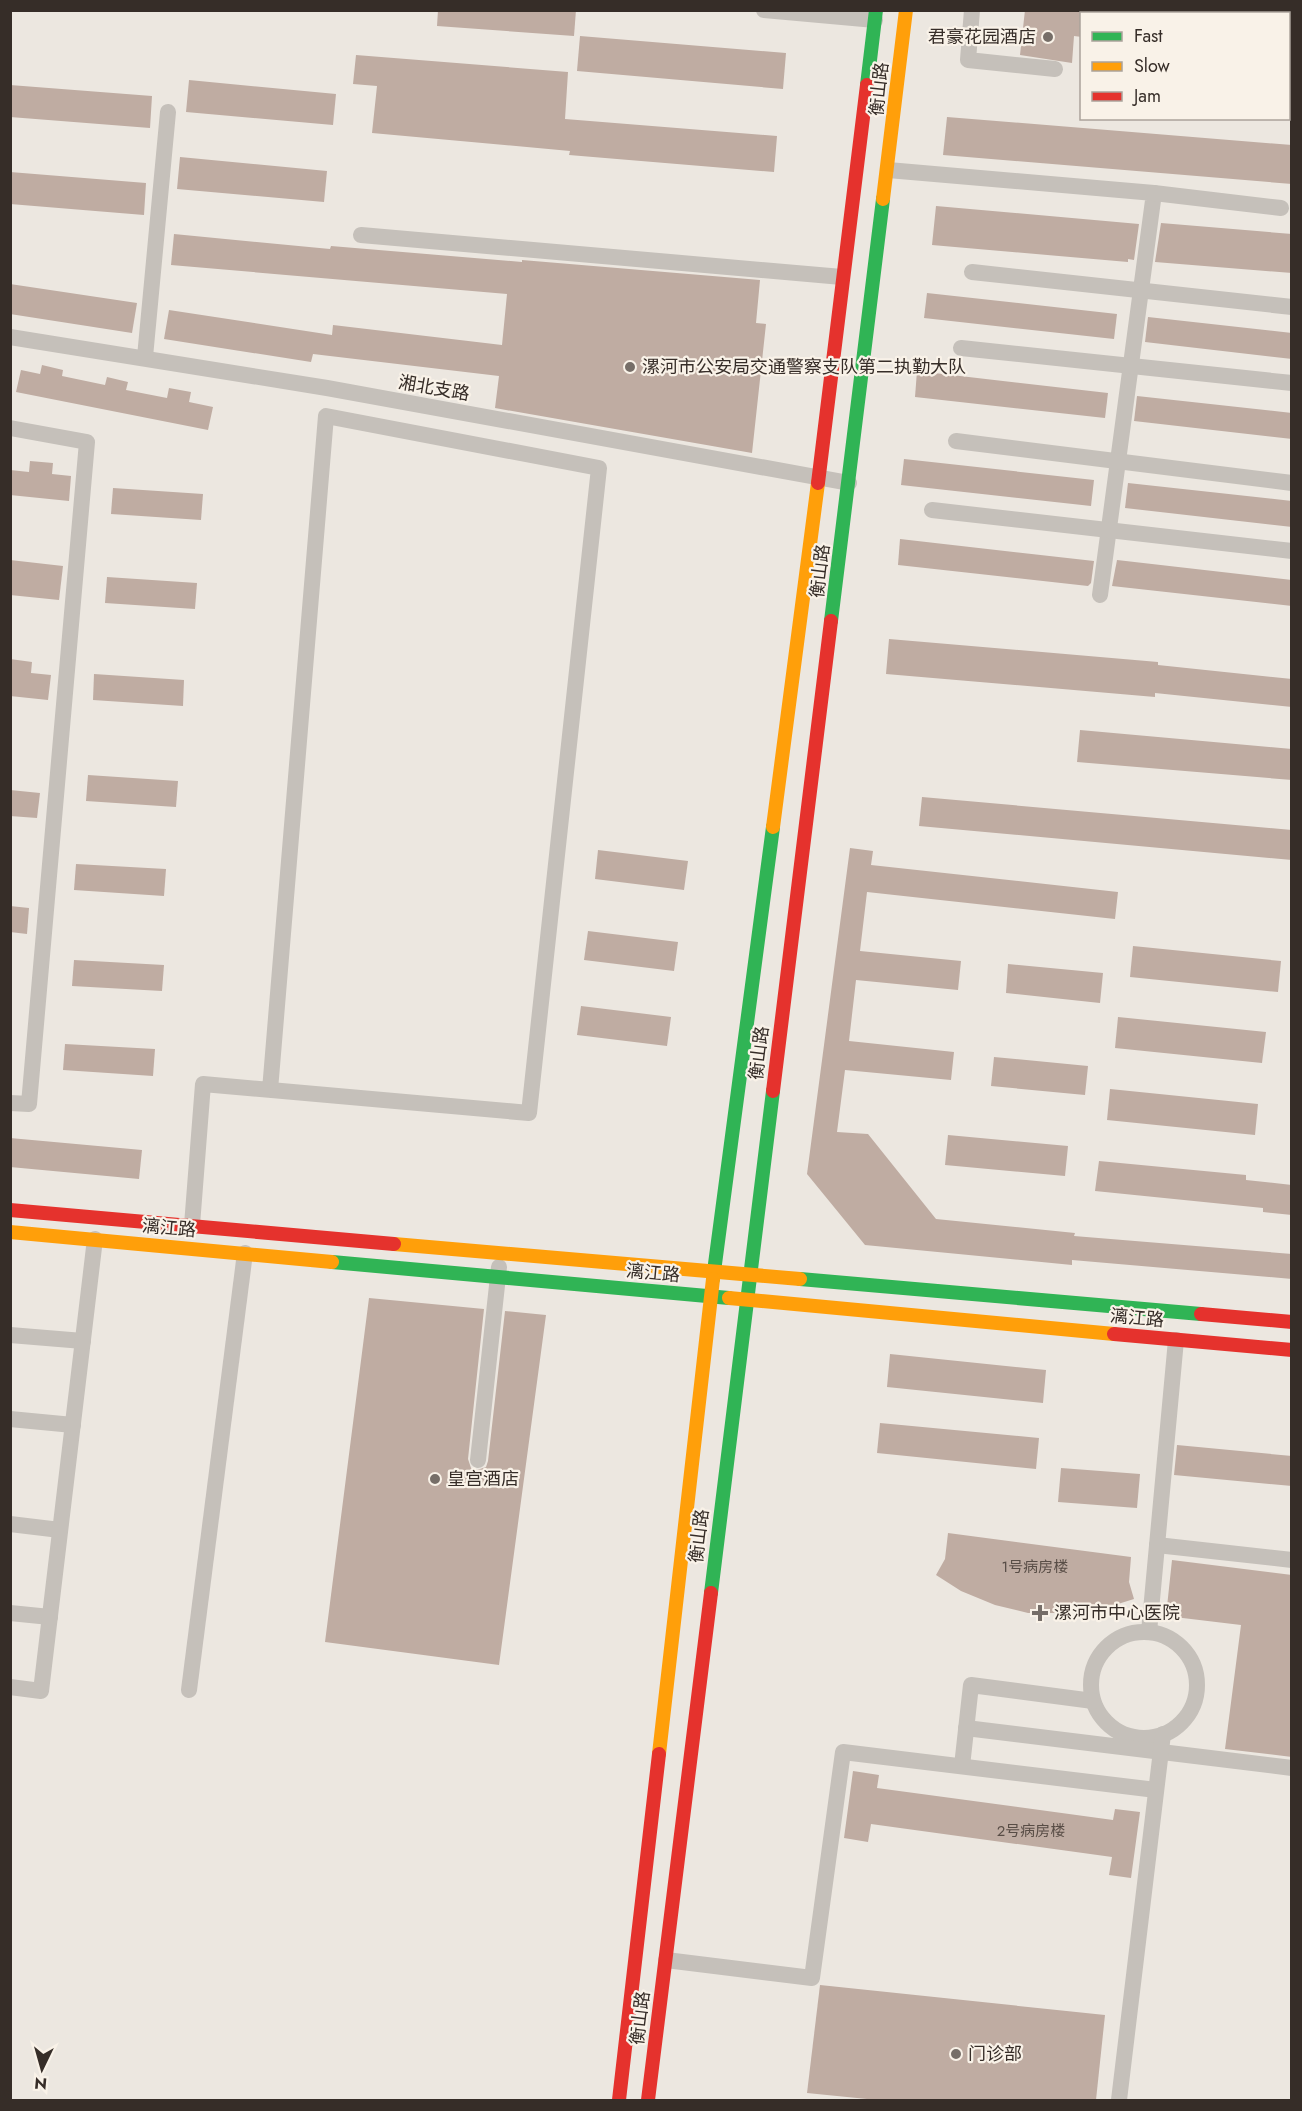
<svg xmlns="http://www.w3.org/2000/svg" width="1302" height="2111" font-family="Jost,'Noto Sans SC',sans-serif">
	<rect width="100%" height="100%" fill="#ece7e0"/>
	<g fill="#bfaca2">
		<path d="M438 10H576L574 36 437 26Z"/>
		<path d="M1025 10H1082V37L1074 36 1072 63 1020 55Z"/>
		<path d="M580 36 786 53 783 89 577 71Z"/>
		<path d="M356 55 568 72 565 119 777 136 774 172 569 155 570 151 372 133 377 86 353 84Z"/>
		<path d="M189 80 336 94 333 125 186 112Z"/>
		<path d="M10 85 152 96 150 128 10 117Z"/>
		<path d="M947 117 1292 145V184L943 155Z"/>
		<path d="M180 157 327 171 324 202 177 189Z"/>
		<path d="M10 172 146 183 144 215 10 204Z"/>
		<path d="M936 206 1139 224 1134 260 1128 259V262L932 245Z"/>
		<path d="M1161 223 1292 234V273L1155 262Z"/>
		<path d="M174 234 330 249 331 246 522 262V260L760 280 756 323 766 324 752 453 495 408 499 376 313 354 311 362 164 339 169 310 332 335 333 325 502 345 507 294 171 265Z"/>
		<path d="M10 284 137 303 132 333 10 314Z"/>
		<path d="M927 293 1117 314 1114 339 924 318Z"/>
		<path d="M1148 317 1292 333V359L1145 342Z"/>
		<path d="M42 365 63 370 62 376 105 385 107 377 128 382 126 390 167 398 169 388 191 392 189 402 213 407 208 430 16 392 21 370 40 374Z"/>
		<path d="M917 371 1108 393 1105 418 915 397Z"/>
		<path d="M1137 396 1292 413V439L1134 421Z"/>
		<path d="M904 459 1094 480 1091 506 901 485Z"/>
		<path d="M30 461 53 463 52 474 71 476 69 501 10 495V470L29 472Z"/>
		<path d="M1128 483 1292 501V527L1125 508Z"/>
		<path d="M113 488 203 494 201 520 111 514Z"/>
		<path d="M900 539 1094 561 1091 583 1088 586 898 565Z"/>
		<path d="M10 560 63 566 59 600 10 595Z"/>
		<path d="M1117 560 1292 580V606L1112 586Z"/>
		<path d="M107 577 197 583 195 609 105 603Z"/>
		<path d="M889 639 1158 662V665L1292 679V707L1155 693V697L886 674Z"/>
		<path d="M10 659 32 662 31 673 51 675 48 700 10 696Z"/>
		<path d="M94 674 184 680 183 706 93 700Z"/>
		<path d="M1080 730 1292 749V780L1077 762Z"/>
		<path d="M88 775 178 781 176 807 86 801Z"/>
		<path d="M10 790 40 793 37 818 10 816Z"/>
		<path d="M922 797 1292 830V860L919 826Z"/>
		<path d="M850 848 873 851 871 865 1118 892 1115 919 867 892 860 951 961 961 958 990 856 980 849 1041 954 1052 951 1080 845 1070 837 1132 868 1134 936 1219 1075 1233 1074 1236 1292 1254V1279L1072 1260V1265L865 1245 807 1174Z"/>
		<path d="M598 850 688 861 684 890 595 879Z"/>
		<path d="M76 864 166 869 164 896 74 890Z"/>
		<path d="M10 906 29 908 27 934 10 932Z"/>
		<path d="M588 931 678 942 674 971 584 960Z"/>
		<path d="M1133 946 1281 961 1278 992 1130 977Z"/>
		<path d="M74 960 164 965 162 991 72 986Z"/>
		<path d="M1008 964 1103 973 1100 1003 1006 993Z"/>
		<path d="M581 1006 671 1017 667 1046 577 1035Z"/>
		<path d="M1118 1017 1266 1032 1262 1063 1115 1048Z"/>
		<path d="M65 1044 155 1049 153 1076 63 1070Z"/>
		<path d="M994 1057 1088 1066 1085 1095 991 1086Z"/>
		<path d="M1110 1089 1258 1104 1255 1135 1107 1120Z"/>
		<path d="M948 1135 1068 1146 1065 1176 945 1165Z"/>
		<path d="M10 1138 142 1150 139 1179 10 1167Z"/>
		<path d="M1099 1161 1246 1175V1180L1292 1185V1215L1263 1212V1208L1095 1191Z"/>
		<path d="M369 1298 484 1309 468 1459 471 1468 477 1470 486 1467 488 1461 505 1311 546 1315 499 1665 325 1642Z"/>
		<path d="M890 1354 1046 1370 1043 1403 887 1387Z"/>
		<path d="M880 1423 1039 1438 1036 1469 877 1453Z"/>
		<path d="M1177 1445 1292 1456V1486L1174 1475Z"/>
		<path d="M1061 1468 1140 1474 1137 1508 1058 1502Z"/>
		<path d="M948 1533 1131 1557 1129 1582 1134 1599 1105 1608 1062 1613H1028L995 1605 961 1591 936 1575 945 1559Z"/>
		<path d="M1172 1560 1292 1575V1757L1225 1749 1241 1625 1166 1616Z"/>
		<path d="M853 1771 879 1775 877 1788 1113 1820 1115 1809 1140 1812 1131 1878 1109 1875 1112 1857 871 1824 868 1842 844 1838Z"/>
		<path d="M820 1985 1105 2015 1096 2100H877L807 2093Z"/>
	</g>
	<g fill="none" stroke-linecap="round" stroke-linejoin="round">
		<g stroke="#c5c0ba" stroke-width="16">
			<path d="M764 10 875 20"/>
			<path d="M972 10 968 60 1055 69"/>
			<path d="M1211 14V10"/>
			<path d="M1288 35H1292"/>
			<path d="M888 170 1154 193 1100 595"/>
			<path d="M1154 193 1281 208"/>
			<path d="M361 235 842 277"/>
			<path d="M972 272 1292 307"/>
			<path d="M10 337 327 388 849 483"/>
			<path d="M961 348 1292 383"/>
			<path d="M145 357 168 112"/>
			<path d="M10 428 87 442 29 1104 10 1103"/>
			<path d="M956 441 1292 483"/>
			<path d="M932 510 1292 551"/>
			<path d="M192 1225 203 1084 529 1113 599 468 326 416 270 1090"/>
			<path d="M10 1335 83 1341"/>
			<path d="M10 1419 73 1425"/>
			<path d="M478 1460 499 1267"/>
			<path d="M10 1524 60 1530"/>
			<path d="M1157 1545 1292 1560"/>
			<path d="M10 1613 50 1617"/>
			<path d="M1149 1632 1176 1340"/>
			<circle cx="1144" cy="1685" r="53"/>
			<path d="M10 1687 41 1691 95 1239"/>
			<path d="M189 1690 245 1253"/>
			<path d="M966 1728 1292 1768"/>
			<path d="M962 1766 971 1685 1093 1701"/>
			<path d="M666 1960 812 1978 843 1752 1156 1790"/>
			<path d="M1119 2100 1163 1734"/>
		</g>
		<g stroke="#30b455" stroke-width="14">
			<path d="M867 85 876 10"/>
			<path d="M831 621 883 199"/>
			<path d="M332 1262 729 1298"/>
			<path d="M713 1279 773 827"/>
			<path d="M800 1279 1201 1314"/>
			<path d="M711 1593 773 1091"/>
		</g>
		<g stroke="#ff9f0a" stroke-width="14">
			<path d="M883 199 906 10"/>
			<path d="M773 827 818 483"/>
			<path d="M10 1232 332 1262"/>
			<path d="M394 1244 800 1279"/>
			<path d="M729 1298 1114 1334"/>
			<path d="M659 1754 713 1279"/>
		</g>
		<g stroke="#e5322d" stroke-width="14">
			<path d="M818 483 867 85"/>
			<path d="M773 1091 831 621"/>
			<path d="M10 1210 394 1244"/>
			<path d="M1201 1314 1292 1322"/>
			<path d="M1114 1334 1292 1350"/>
			<path d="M619 2100 659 1754"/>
			<path d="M648 2100 711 1593"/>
		</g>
	</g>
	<g fill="#766e68" stroke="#f9f2e8" stroke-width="2">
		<circle cx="1048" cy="37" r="6"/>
		<circle cx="630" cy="367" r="6"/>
		<circle cx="435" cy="1479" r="6"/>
		<path d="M1037 1604h6v6h6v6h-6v6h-6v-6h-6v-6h6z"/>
		<circle cx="956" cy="2054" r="6"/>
	</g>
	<g text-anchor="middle" stroke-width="4.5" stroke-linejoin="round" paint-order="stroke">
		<g font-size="15" fill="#584d46">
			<text x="1035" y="1572">1号病房楼</text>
			<text x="1031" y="1836">2号病房楼</text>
		</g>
		<g font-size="18" fill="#362d28" stroke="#f9f2e8" text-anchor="start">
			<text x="1036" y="43" text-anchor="end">君豪花园酒店</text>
			<text x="642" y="373">漯河市公安局交通警察支队第二执勤大队</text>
			<text x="447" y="1485">皇宫酒店</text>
			<text x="1054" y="1619">漯河市中心医院</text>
			<text x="968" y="2060">门诊部</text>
		</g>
		<g font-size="18" fill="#362d28" stroke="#f9f2e8">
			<text transform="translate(879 89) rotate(-84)" y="6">衡山路</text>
			<text transform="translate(434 388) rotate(10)" y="6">湘北支路</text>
			<text transform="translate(820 571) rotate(-83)" y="6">衡山路</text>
			<text transform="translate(759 1053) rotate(-83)" y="6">衡山路</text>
			<text transform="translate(169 1228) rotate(5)" y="6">漓江路</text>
			<text transform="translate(653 1273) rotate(5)" y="6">漓江路</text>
			<text transform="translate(1137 1318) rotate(5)" y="6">漓江路</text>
			<text transform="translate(699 1536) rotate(-83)" y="6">衡山路</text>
			<text transform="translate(640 2018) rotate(-83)" y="6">衡山路</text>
		</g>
	</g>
	<rect width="1302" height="2111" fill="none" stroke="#362d28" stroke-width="24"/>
	<rect x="1080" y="12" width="210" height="108" fill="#f9f2e8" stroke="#aba39b" stroke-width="1.5"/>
	<rect x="1092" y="32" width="30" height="9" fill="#30b455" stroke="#aba39b" stroke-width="1.5"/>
	<text x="1134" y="42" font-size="18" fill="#362d28">Fast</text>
	<rect x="1092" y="62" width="30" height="9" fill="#ff9f0a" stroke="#aba39b" stroke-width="1.5"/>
	<text x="1134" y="72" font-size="18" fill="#362d28">Slow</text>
	<rect x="1092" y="92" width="30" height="9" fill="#e5322d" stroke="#aba39b" stroke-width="1.5"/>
	<text x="1134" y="102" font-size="18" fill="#362d28">Jam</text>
	<g transform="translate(42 2069) rotate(185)" stroke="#f9f2e8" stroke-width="4.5" paint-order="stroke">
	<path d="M0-4.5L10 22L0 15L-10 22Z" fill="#362d28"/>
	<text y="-9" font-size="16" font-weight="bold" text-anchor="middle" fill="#362d28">N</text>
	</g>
</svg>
